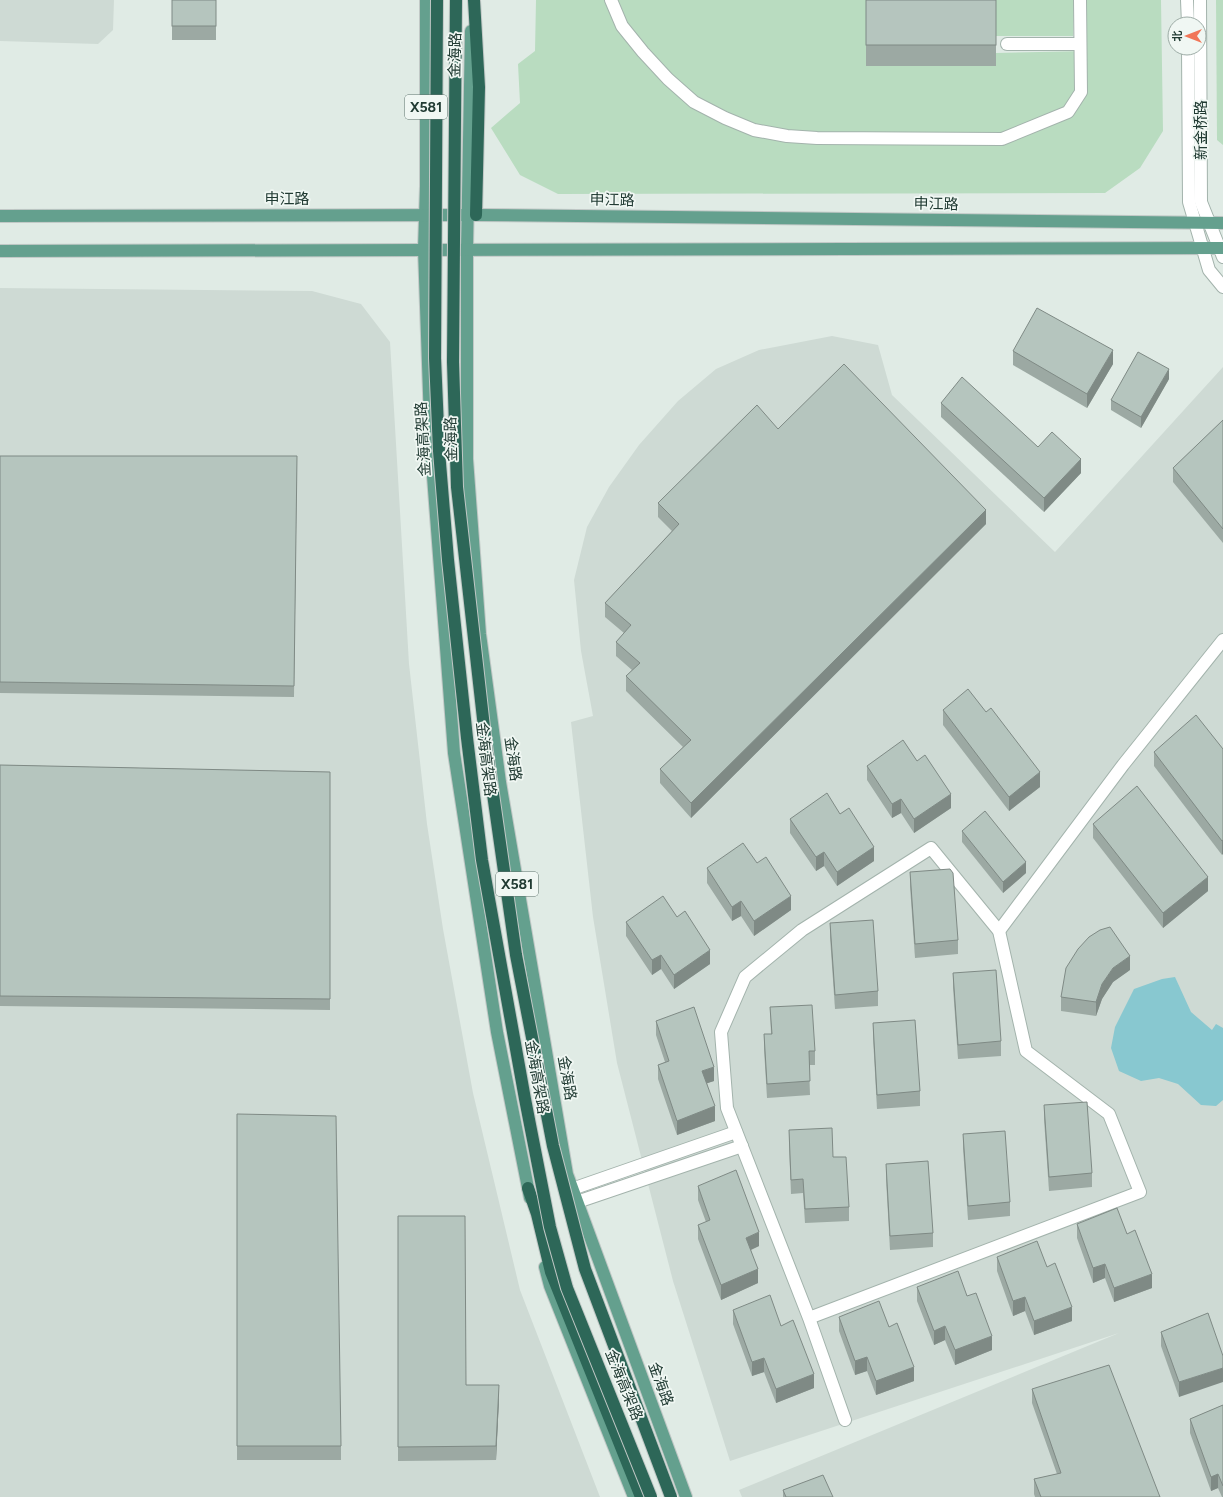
<svg xmlns="http://www.w3.org/2000/svg" width="1223" height="1497" font-family="Figtree,'Noto Sans SC',sans-serif">
	<rect width="100%" height="100%" fill="#e0ebe5"/>
	<g fill="#cedad4">
		<path d="M0 0H114L113 30 98 44 0 41Z"/>
		<path d="M0 288 312 291 361 304 390 342 409 664 427 824 443 929 473 1093 520 1290 600 1497H0Z"/>
		<path d="M832 336 878 345 892 395 1055 552 1223 367V1497H742L739 1490 1119 1333 730 1461 673 1281 617 1063 593 917 571 722 593 716 581 651 574 580 587 527 609 487 639 445 678 401 716 369 759 350Z"/>
	</g>
	<g fill="#b9dcc0">
		<path d="M536 0H866L996 53 1086 51 1087 0H1161L1163 131 1140 168 1105 193 558 194 520 175 491 128 520 103 518 64 535 51Z"/>
		<path d="M996 0H1074L1073 36H996Z"/>
		<path d="M1216 0H1223V145L1217 140Z"/>
	</g>
	<path fill="#88c8d0" d="M1175 977 1191 1012 1212 1030 1216 1024 1223 1028V1100L1216 1106 1201 1105 1178 1084 1159 1078 1141 1081 1119 1071 1111 1048 1115 1027 1134 989 1162 979Z"/>
	<g fill="none" stroke-linecap="round" stroke-linejoin="round">
		<defs>
			<g id="minor">
				<path d="M611 0 622 26 643 52 668 79 694 102 725 118 754 130 787 136 817 138 1002 139 1068 112 1081 92 1080 0"/>
				<path d="M1187 0 1188 24"/>
				<path d="M1200 0 1201 202 1223 257"/>
				<path d="M1007 44H1080"/>
				<path d="M1188 48 1189 202 1209 270 1223 287"/>
				<path d="M999 931 1123 765 1223 640"/>
				<path d="M572 1189 736 1132"/>
				<path d="M577 1202 742 1146"/>
				<path d="M809 1318 1140 1192 1109 1114 1026 1051 999 931 931 848 802 930 745 977 721 1032 727 1108 809 1318 845 1420"/>
			</g>
			<g id="major">
				<path d="M426 0V186L424 249 431 450 454 753 497 1032 530 1198"/>
				<path d="M471 31 467 250V459L480 634 500 782 567 1174 686 1497"/>
				<path d="M0 216 476 215 1223 223"/>
				<path d="M0 251 1223 248"/>
				<path d="M545 1267 550 1286 634 1497"/>
			</g>
			<g id="highway">
				<path d="M474 0 479 87 476 215"/>
				<path d="M528 1188 537 1214 551 1272 641 1497"/>
			</g>
		</defs>
		<use href="#minor" stroke="#a3b3ac" stroke-width="14"/>
		<use href="#major" stroke="#c1c8c6" stroke-width="14"/>
		<use href="#highway" stroke="#c1c8c6" stroke-width="14"/>
		<use href="#minor" stroke="#fff" stroke-width="12"/>
		<use href="#major" stroke="#64a08e" stroke-width="12"/>
		<use href="#highway" stroke="#2d6758" stroke-width="12"/>
		<defs>
			<g id="highway-bridge">
				<path d="M437 0 435 358 439 451 448 560 467 738 482 860 525 1099 550 1227 567 1288 651 1497"/>
				<path d="M456 0 453 362 457 487 486 745 516 955 553 1146 585 1269 671 1497"/>
			</g>
		</defs>
		<use href="#highway-bridge" stroke="#c1c8c6" stroke-width="14" stroke-linecap="butt"/>
		<use href="#highway-bridge" stroke="#2d6758" stroke-width="12"/>
	</g>
	<g fill="#9ca9a3">
		<rect x="172" y="0" width="44" height="40"/>
		<rect x="866" y="0" width="130" height="66"/>
		<path d="M1013 351 1113 364 1087 408 1013 365Z"/>
		<path d="M1169 379 1141 428 1111 410V400Z"/>
		<path d="M941 403 1038 447 1081 473 1044 512 941 417Z"/>
		<path d="M1223 420V543L1173 482V468Z"/>
		<path d="M778 429 986 524 691 818 660 783V769L683 747 626 691V676L632 670 616 656V642L624 633 605 617V603L672 531 658 517V503Z"/>
		<path d="M0 456H297L294 697 0 693Z"/>
		<path d="M943 710 1040 787 1009 811 943 725Z"/>
		<path d="M1223 749 1222 855 1154 766V752Z"/>
		<path d="M917 761 951 808 914 833 901 813 892 818 867 780V766Z"/>
		<path d="M0 765 330 772V1010L0 1006Z"/>
		<path d="M840 814 874 861 837 886 824 866 816 871 790 833V819Z"/>
		<path d="M1093 824 1208 891 1163 928 1093 838Z"/>
		<path d="M962 831 1026 873 1003 893 962 842Z"/>
		<path d="M757 863 791 910 754 936 741 916 732 921 707 883V868Z"/>
		<path d="M910 872 958 940V954L915 958 910 886Z"/>
		<path d="M677 917 710 964 674 989 661 969 652 975 626 936V922Z"/>
		<path d="M830 923 878 991V1006L835 1009 830 937Z"/>
		<path d="M1130 970 1113 982 1102 999 1096 1016 1061 1011V997Z"/>
		<path d="M953 973 1001 1041V1056L958 1059 953 987Z"/>
		<path d="M770 1007 815 1051V1065H809L810 1095 767 1098 764 1049V1034H771Z"/>
		<path d="M656 1021 714 1081 707 1083 715 1121 677 1135 658 1079V1065L665 1062 656 1035Z"/>
		<path d="M873 1023 920 1091V1106L877 1109 873 1037Z"/>
		<path d="M1044 1105 1092 1173V1187L1049 1191 1044 1119Z"/>
		<path d="M237 1114 341 1446V1460H237Z"/>
		<path d="M789 1130 833 1157 849 1207V1221L805 1223 803 1193 791 1194 789 1145Z"/>
		<path d="M963 1134 1010 1202V1216L968 1220 963 1148Z"/>
		<path d="M886 1164 933 1233V1247L890 1250 886 1179Z"/>
		<path d="M698 1186 759 1246 751 1250 758 1283 721 1300 698 1239V1225L706 1222 698 1200Z"/>
		<path d="M398 1216 466 1385 499 1399 496 1460 398 1461Z"/>
		<path d="M1077 1224 1127 1234 1152 1288 1114 1302 1105 1278 1093 1283 1077 1238Z"/>
		<path d="M997 1257 1047 1267 1072 1321 1034 1335 1025 1311 1013 1316 997 1271Z"/>
		<path d="M917 1287 967 1296 992 1350 955 1365 945 1340 934 1345 917 1301Z"/>
		<path d="M733 1310 781 1326 814 1388 776 1403 764 1372 752 1376 733 1324Z"/>
		<path d="M1208 1313 1179 1397 1161 1346V1332Z"/>
		<path d="M839 1317 889 1327 914 1381 876 1395 867 1371 855 1375 839 1331Z"/>
		<path d="M1032 1389 1160 1497H1035L1034 1494V1479L1057 1474 1032 1403Z"/>
		<path d="M1223 1405V1497H1222L1218 1488 1211 1491 1190 1433V1419Z"/>
		<path d="M783 1490 833 1497H783Z"/>
	</g>
	<g fill="#7f8a85">
		<path d="M1113 350V364L1087 408V394Z"/>
		<path d="M1169 369V379L1141 428V417Z"/>
		<path d="M1081 459V473L1044 512V498Z"/>
		<path d="M986 510V524L691 818V803Z"/>
		<path d="M1040 772V787L1009 811V797Z"/>
		<path d="M951 794V808L914 833V819Z"/>
		<path d="M901 799V813L892 818V804Z"/>
		<path d="M1223 840V854L1222 855V841Z"/>
		<path d="M874 847V861L837 886V872Z"/>
		<path d="M824 852V866L816 871V857Z"/>
		<path d="M1026 862V873L1003 893V882Z"/>
		<path d="M1208 877V891L1163 928V913Z"/>
		<path d="M791 896V910L754 936V921Z"/>
		<path d="M741 901V916L732 921V907Z"/>
		<path d="M710 950V964L674 989V975Z"/>
		<path d="M661 955V969L652 975V960Z"/>
		<path d="M1130 956V970L1113 982 1102 999 1096 1016V1002L1102 984 1113 968Z"/>
		<path d="M714 1067V1081L702 1085V1071Z"/>
		<path d="M715 1106V1121L677 1135V1121Z"/>
		<path d="M759 1232V1246L746 1252V1238Z"/>
		<path d="M1105 1264V1278L1093 1283V1268Z"/>
		<path d="M758 1269V1283L721 1300V1285Z"/>
		<path d="M1152 1274V1288L1114 1302V1288Z"/>
		<path d="M1025 1297V1311L1013 1316V1301Z"/>
		<path d="M1072 1307V1321L1034 1335V1321Z"/>
		<path d="M945 1326V1340L934 1345V1331Z"/>
		<path d="M992 1336V1350L955 1365V1350Z"/>
		<path d="M867 1357V1371L855 1375V1361Z"/>
		<path d="M764 1358V1372L752 1376V1362Z"/>
		<path d="M914 1367V1381L876 1395V1381Z"/>
		<path d="M1223 1368V1382L1179 1397V1382Z"/>
		<path d="M814 1374V1388L776 1403V1389Z"/>
		<path d="M499 1385V1399L496 1460V1446Z"/>
		<path d="M1218 1474V1488L1211 1491V1477Z"/>
	</g>
	<g fill="#b5c5be" stroke="#7f8a85">
		<rect x="172" y="0" width="44" height="26"/>
		<rect x="866" y="0" width="130" height="45"/>
		<path d="M1037 308 1113 350 1087 394 1013 351Z"/>
		<path d="M1138 352 1169 369 1141 417 1111 400Z"/>
		<path d="M844 364 986 510 691 803 660 769 691 740 626 676 640 663 616 642 631 625 605 603 679 524 658 503 757 405 778 429Z"/>
		<path d="M962 377 1038 447 1052 432 1081 459 1044 498 941 403Z"/>
		<path d="M1223 420V529L1173 468Z"/>
		<path d="M0 456H297L294 686 0 682Z"/>
		<path d="M968 689 986 712 991 708 1040 772 1009 797 943 710Z"/>
		<path d="M1196 715 1223 749V840L1222 841 1154 752Z"/>
		<path d="M903 740 917 761 925 755 951 794 914 819 901 799 892 804 867 766Z"/>
		<path d="M0 765 330 772V999L0 996Z"/>
		<path d="M1137 786 1208 877 1163 913 1093 824Z"/>
		<path d="M827 793 840 814 849 808 874 847 837 872 824 852 816 857 790 819Z"/>
		<path d="M985 811 1026 862 1003 882 962 831Z"/>
		<path d="M743 843 757 863 766 857 791 896 754 921 741 901 732 907 707 868Z"/>
		<path d="M950 869 953 873 958 940 915 944 910 872Z"/>
		<path d="M663 896 677 917 685 911 710 950 674 975 661 955 652 960 626 922Z"/>
		<path d="M873 920 878 991 835 995 830 923Z"/>
		<path d="M1110 927 1130 956 1113 968 1102 984 1096 1002 1061 997 1066 968 1078 949 1089 937 1100 930Z"/>
		<path d="M996 970 1001 1041 958 1045 953 973Z"/>
		<path d="M812 1005 815 1051H809L810 1081 767 1084 764 1034H772L770 1007Z"/>
		<path d="M694 1007 714 1067 702 1071 715 1106 677 1121 658 1065 669 1061 656 1021Z"/>
		<path d="M915 1020 920 1091 877 1095 873 1023Z"/>
		<path d="M1087 1102 1092 1173 1049 1177 1044 1105Z"/>
		<path d="M237 1114 336 1116 341 1446H237Z"/>
		<path d="M832 1128 833 1157H846L849 1207 805 1209 803 1179 791 1180 789 1130Z"/>
		<path d="M1005 1131 1010 1202 968 1206 963 1134Z"/>
		<path d="M928 1161 933 1233 890 1236 886 1164Z"/>
		<path d="M736 1170 759 1232 746 1238 758 1269 721 1285 698 1225 710 1220 698 1186Z"/>
		<path d="M1117 1208 1127 1234 1135 1230 1152 1274 1114 1288 1105 1264 1093 1268 1077 1224Z"/>
		<path d="M398 1216H465L466 1385H499L496 1446 398 1447Z"/>
		<path d="M1037 1241 1047 1267 1055 1263 1072 1307 1034 1321 1025 1297 1013 1301 997 1257Z"/>
		<path d="M958 1271 967 1296 976 1293 992 1336 955 1350 945 1326 934 1331 917 1287Z"/>
		<path d="M770 1295 781 1326 793 1320 814 1374 776 1389 764 1358 752 1362 733 1310Z"/>
		<path d="M879 1301 889 1327 897 1323 914 1367 876 1381 867 1357 855 1361 839 1317Z"/>
		<path d="M1208 1313 1223 1356V1368L1179 1382 1161 1332Z"/>
		<path d="M1109 1365 1160 1497H1041L1034 1479 1061 1473 1032 1389Z"/>
		<path d="M1223 1405V1486L1218 1474 1211 1477 1190 1419Z"/>
		<path d="M823 1475 833 1497H786L783 1490Z"/>
	</g>
	<g text-anchor="middle" stroke-width="3.5" stroke-linejoin="round" paint-order="stroke">
		<g fill="#f0f7f3" stroke="#5f736d" stroke-width="1">
			<rect x="405" y="95" width="42" height="24" rx="3"/>
			<rect x="496" y="872" width="42" height="24" rx="3"/>
		</g>
		<g font-size="14" font-weight="bold" fill="#213b33">
			<text x="426" y="112">X581</text>
			<text x="517" y="889">X581</text>
		</g>
		<g font-size="15" fill="#213b33" stroke="#f0f7f3">
			<text transform="translate(455 55) rotate(-89)" y="5">金海路</text>
			<text transform="translate(1201 130) rotate(-90)" y="5">新金桥路</text>
			<text x="287" y="204">申江路</text>
			<text transform="translate(612 200) rotate(1)" y="5">申江路</text>
			<text transform="translate(936 204) rotate(1)" y="5">申江路</text>
			<text transform="translate(423 439) rotate(-93)" y="5">金海高架路</text>
			<text transform="translate(451 439) rotate(-91)" y="5">金海路</text>
			<text transform="translate(486 759) rotate(83)" y="5">金海高架路</text>
			<text transform="translate(513 759) rotate(82)" y="5">金海路</text>
			<text transform="translate(537 1077) rotate(80)" y="5">金海高架路</text>
			<text transform="translate(567 1078) rotate(80)" y="5">金海路</text>
			<text transform="translate(661 1384) rotate(70)" y="5">金海路</text>
			<text transform="translate(624 1385) rotate(68)" y="5">金海高架路</text>
		</g>
	</g>
	<g transform="translate(1187 36) rotate(270)"><circle r="19" fill="#f0f7f3" stroke="#9daca6"/>
	<path d="M0-3L7 15L0 10L-7 15Z" fill="#f17658"/>
	<text y="-6" font-size="11" font-weight="bold" text-anchor="middle" fill="#213b33">北</text>
	</g>
</svg>
